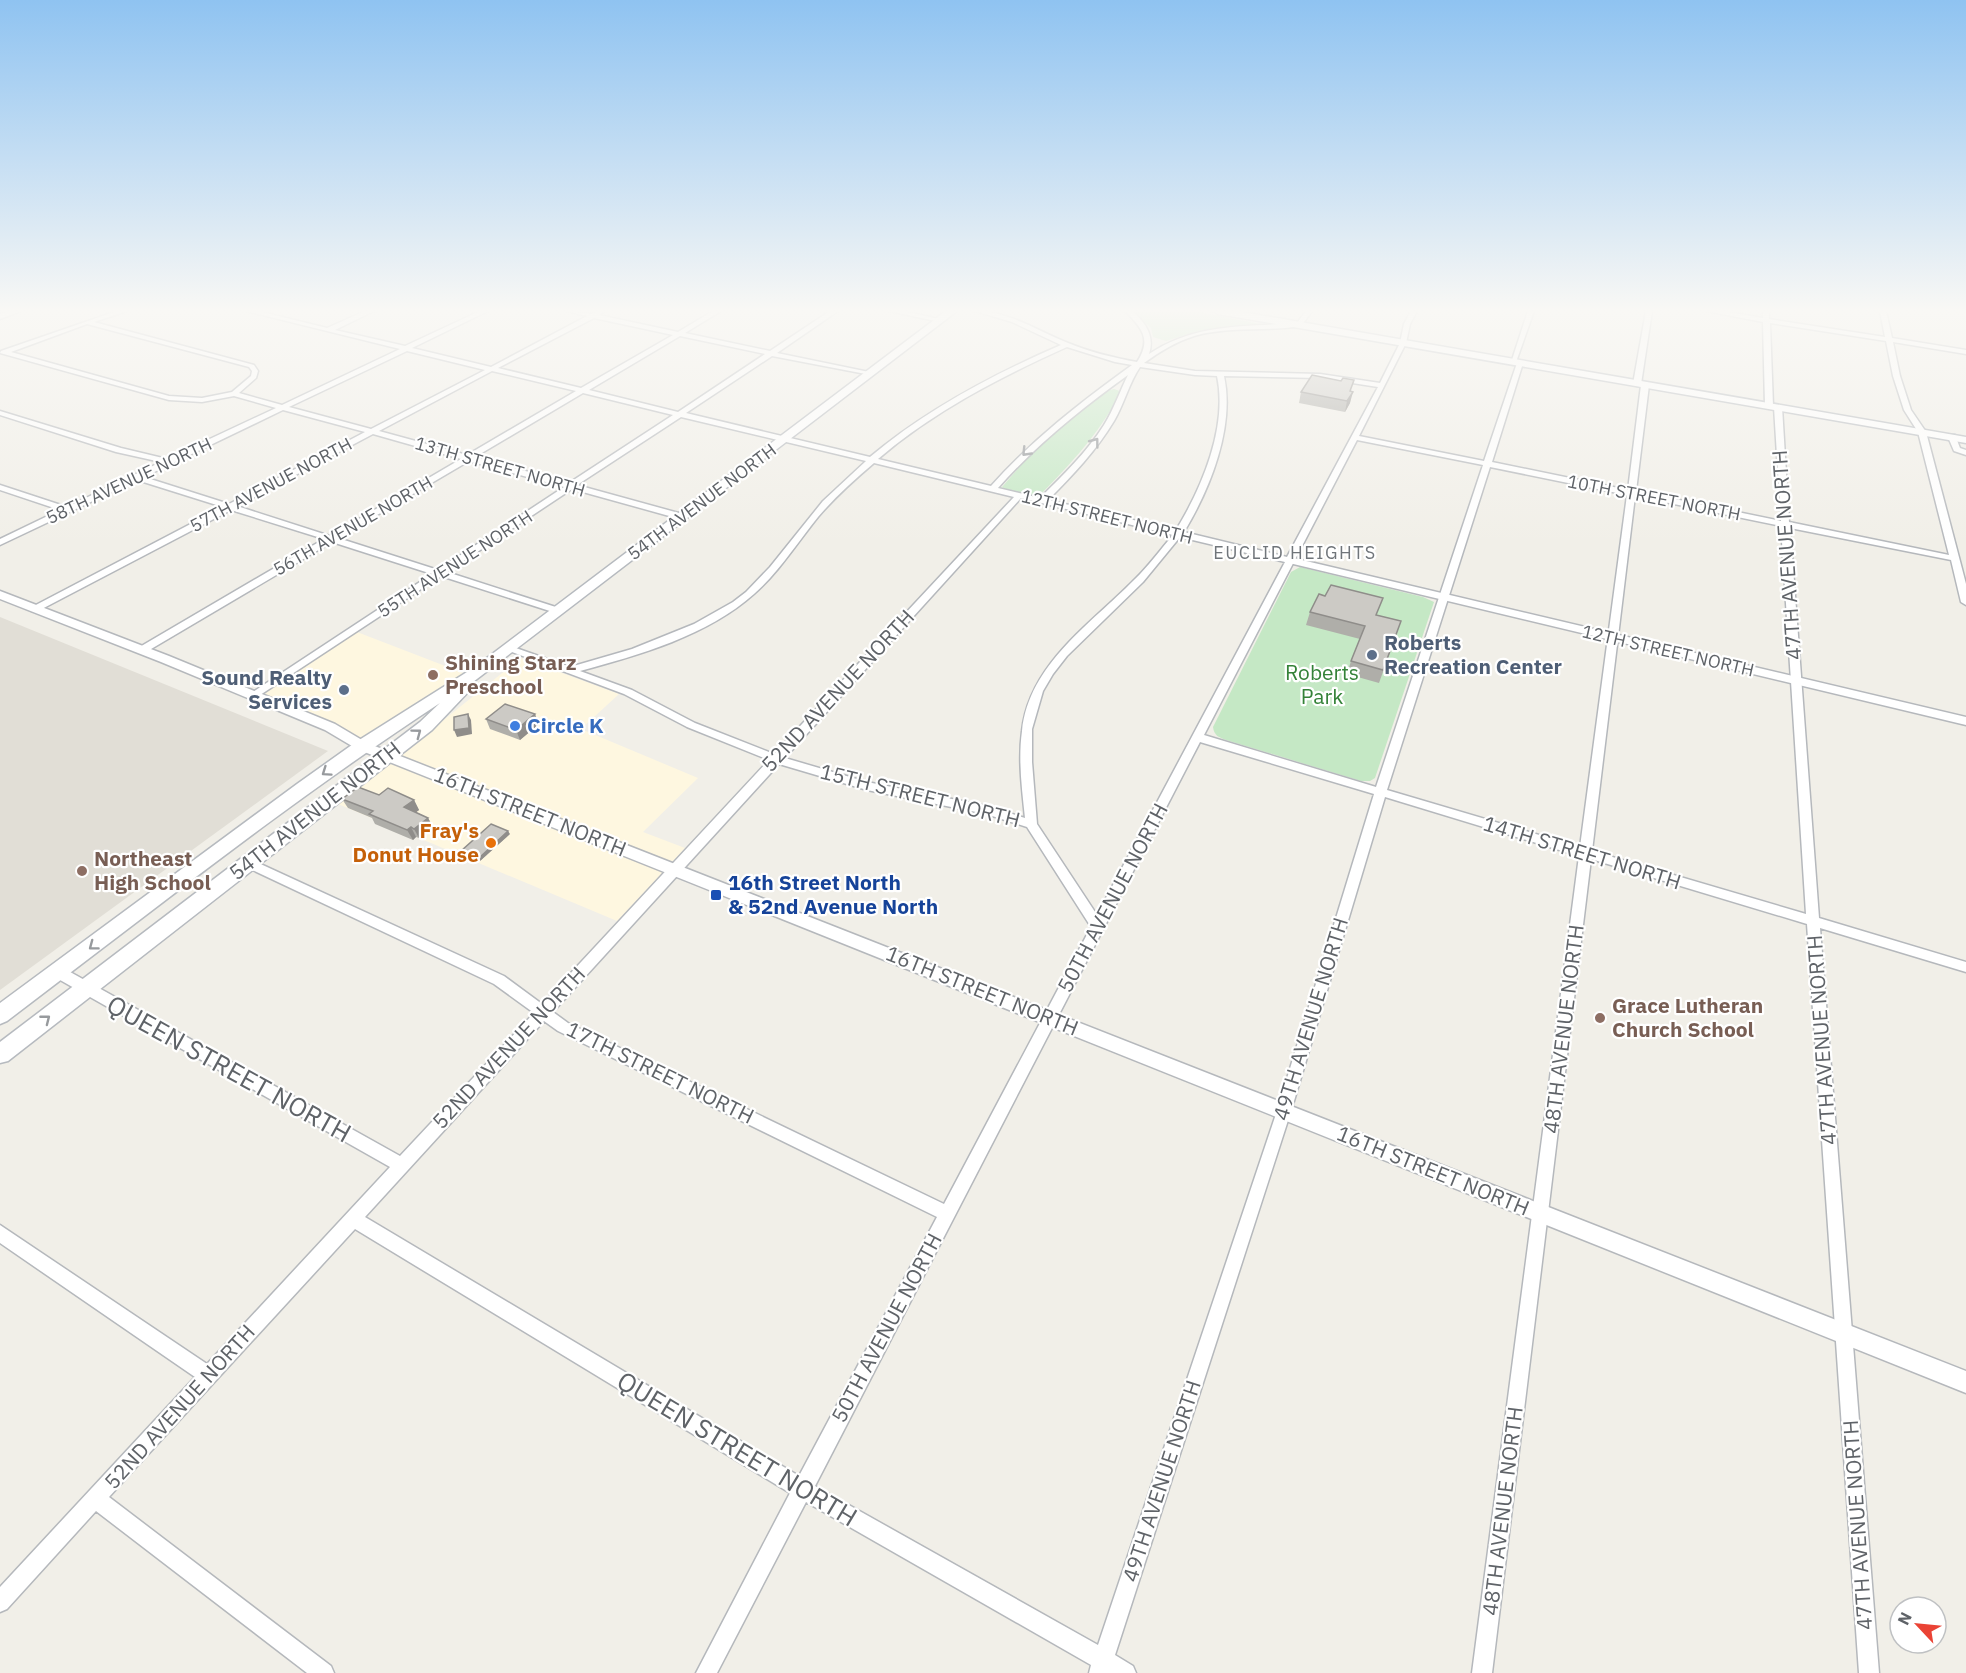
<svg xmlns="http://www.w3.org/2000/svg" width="1966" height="1673" font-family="'IBM Plex Sans',sans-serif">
	<rect width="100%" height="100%" fill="#f1efe8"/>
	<g fill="#fef7e0">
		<path d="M357 632 466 674 363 740 335 723 264 694Z"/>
		<path d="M521 658 619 694 581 729 698 778 643 832 685 848 672 862 400 755Z"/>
		<path d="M390 763 545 824 663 872 617 921 338 804Z"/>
	</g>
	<path fill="#e1ded6" d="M0 617 328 751 0 990Z"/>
	<g fill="#c5e8c5">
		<path d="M1133 311H1195L1260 324 1195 332 1166 341 1153 337 1151 328Z"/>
		<path d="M1114 389 1120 391 1119 395C1099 434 1071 463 1041 494 1032 499 1010 493 1002 487L1041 442 1103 392Z"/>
		<path d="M1300 567 1423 597 1434 602 1375 778 1370 781H1361L1226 740C1218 737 1214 735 1213 727L1291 572Z"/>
	</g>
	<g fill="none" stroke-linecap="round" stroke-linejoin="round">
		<defs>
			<g id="minor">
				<path d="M117 311H127L94 322 254 365 258 371 256 378 239 393 282 405 400 349 246 311H258L327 328 365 311H374L335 330 405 346 480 311H488L412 348 491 367 587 316 567 311 592 314 597 311H605L599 315 678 332 713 311H721L685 333 770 351 830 311H838L777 353 869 372 871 373V375L772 356 686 413 870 457C927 409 994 374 1061 345L1012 322 975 311C1009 311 1038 331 1068 343 1090 352 1114 358 1137 362 1152 339 1142 328 1125 311H1132C1145 322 1155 336 1149 354 1196 323 1243 327 1297 323L1306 311H1312L1301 326C1266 332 1228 326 1194 336 1175 342 1159 352 1144 363L1195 371 1320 374 1380 383 1400 343 1404 324 1411 311H1417L1410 324 1406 343 1359 436 1484 461 1517 363 1520 361 1523 363 1492 462 1628 490 1641 385 1645 383 1649 385 1636 491 1781 521 1774 407 1778 405 1782 407 1789 522 1949 555 1918 432 1904 410 1893 376 1886 341 1770 323 1773 406 1769 408 1765 406 1763 322 1706 311H1722L1763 318V311H1769V319L1885 337 1880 311H1886L1892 338 1966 350V354L1893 342 1900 376 1911 410 1926 432 1966 584V605L1961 602 1951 560 1790 528 1819 918 1966 962V972L1820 928 1879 1673H1859L1807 924 1591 859 1492 1673H1472L1579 856 1385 797 1291 1111 1115 1655 1133 1666 1136 1673H1089L1091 1665 806 1502 717 1673H696L790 1493 355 1229 109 1497 331 1666 334 1673H307L96 1511 7 1609 0 1612V1587L195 1377 0 1243V1225L207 1364 390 1167 53 976 51 972 53 968 58 967 63 968 400 1156 534 1013 494 984 244 866 242 863 244 860H252L504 976 542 1004 769 760 687 727 624 694 504 649 505 647H513L570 667 632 649 694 624 733 602 746 592 770 567 823 501 866 461 681 417 577 485 686 515V519H680L572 489 447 572 562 609V613H556L441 576 254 699 250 698 249 696 250 694 432 574 332 542 146 652H138V648L324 539 231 510 38 611H32V607L223 507 137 480 0 545V539L60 510 0 490V485L67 507 161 462 116 452 0 415V411L121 448 167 459 276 408 234 396 202 402 169 400 0 353 1 351ZM594 318 673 335 581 388 498 368ZM87 324 249 367 252 371 251 376 232 392 202 398 169 396 11 352ZM680 336 765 354 678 412 589 390ZM1067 347 1115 362 1132 365C1081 402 1033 439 991 486L878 459C934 411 1000 377 1067 347ZM407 351 485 370 371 429 289 407ZM1140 367 1195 375 1217 376C1228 426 1202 488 1176 530L1048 500C1072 476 1096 451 1114 421 1124 404 1129 383 1140 367ZM492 371 576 391 467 455 379 431ZM1128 375C1120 391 1114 409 1104 425 1087 452 1063 475 1040 498L998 488C1037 444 1081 409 1128 375ZM1224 376 1320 378 1378 387 1287 557 1184 532C1210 489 1235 427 1224 376ZM583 393 673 415 569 483 475 457ZM283 410 365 432 229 504 144 477ZM373 434 461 459 330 536 237 506ZM1357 440 1483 465 1376 787 1204 735ZM469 461 564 487 438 570 338 538ZM874 463 1014 497 774 754 695 723 632 690 580 671C639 655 707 636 754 594 779 572 797 543 818 517 835 497 854 480 874 463ZM1490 467 1627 495 1580 847 1387 790ZM1635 496 1781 526 1806 914 1592 851ZM1021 498 1173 535C1160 550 1148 567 1134 580 1091 624 1029 664 1022 731 1018 760 1022 789 1025 818L987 806 867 782 785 758ZM1180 537 1285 562 1097 915 1037 824 1032 762V729L1043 691 1053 674 1067 656 1143 582ZM1200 742 1374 794 1277 1111 1098 1645 815 1486ZM779 764 867 790 986 814 1027 827 1091 927 944 1204 568 1023 553 1012ZM544 1021 558 1031 937 1217 799 1476 365 1217Z"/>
				<path d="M889 311H903L943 320 940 322Z"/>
				<path d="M1528 311H1534L1516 362 1511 363Z"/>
				<path d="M1646 311H1652L1641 384 1637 386 1633 384Z"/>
				<path d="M1949 435H1955L1960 448 1966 450V455L1954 451 1948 437Z"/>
			</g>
			<g id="tertiary">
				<path d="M9 311H21L0 319V314Z"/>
				<path d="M1289 557 1966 717V725L1285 562 1283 560Z"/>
				<path d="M0 591 169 656 335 724 367 743 1966 1371V1393L357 749 325 730 161 662 0 599Z"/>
			</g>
			<g id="secondary">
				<path d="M946 311H957L473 682 475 685 472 688 432 730 8 1061 0 1063V1042L420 722 440 703C290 801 150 913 7 1021L0 1024V1003L297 784 356 742 475 667Z"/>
				<path d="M1213 311H1236L1966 437V443L1218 314Z"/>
			</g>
		</defs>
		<use href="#minor" stroke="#b5b8bc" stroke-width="3"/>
		<use href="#tertiary" stroke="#b5b8bc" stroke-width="3"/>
		<use href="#secondary" stroke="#b6babf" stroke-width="3"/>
		<use href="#minor" fill="#fff" fill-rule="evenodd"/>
		<use href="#tertiary" fill="#fff" fill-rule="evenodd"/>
		<use href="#secondary" fill="#fff" fill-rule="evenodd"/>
	</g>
	<g fill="#afaea9">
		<path d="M1351 391 1350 403 1345 412 1299 403 1301 392Z"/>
		<path d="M1310 612 1377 615 1401 621 1379 683 1347 674 1351 661 1360 639 1306 625Z"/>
		<path d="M486 719 539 724 520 740 490 729Z"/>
		<path d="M342 799 414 800 419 810 416 812 428 818 433 827 419 838 416 837 413 840 375 824 372 818 348 808Z"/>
		<path d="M510 834 480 861 463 854 461 851Z"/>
	</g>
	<g fill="#8f8d8a">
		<path d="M1353 392 1350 403 1345 412 1347 401Z"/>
		<path d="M468 714 471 720 472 734 457 737 454 730Z"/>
		<path d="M535 714 539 724 520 740 516 730Z"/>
		<path d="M414 800 419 810 410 817 404 807Z"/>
		<path d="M428 818 433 827 419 838 414 829Z"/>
		<path d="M411 827 416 837 413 840 407 830Z"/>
		<path d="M508 831 510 834 480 861 479 858Z"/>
	</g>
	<g fill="#cccac5" stroke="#8f8d8a" stroke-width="1.5">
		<path d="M1312 375 1341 381 1343 378 1354 380 1350 391 1353 392 1347 401 1301 392Z"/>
		<path d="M1331 585 1383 598 1376 615 1401 621 1383 670 1351 661 1365 626 1310 612 1319 594 1325 596Z"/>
		<path d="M505 704 535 714 516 730 486 719Z"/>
		<path d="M468 714 469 728 454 730V717Z"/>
		<path d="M358 787 379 795 388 788 414 800 404 807 428 818 414 829 411 827 407 830 369 814 373 811 342 799Z"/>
		<path d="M491 824 508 831 479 858 461 851Z"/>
	</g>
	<defs><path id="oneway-chevron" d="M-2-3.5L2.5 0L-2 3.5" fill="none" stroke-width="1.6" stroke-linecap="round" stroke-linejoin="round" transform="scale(1.5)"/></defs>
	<g stroke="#979a9d">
		<use href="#oneway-chevron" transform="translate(1095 442) rotate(-53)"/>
		<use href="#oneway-chevron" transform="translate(1026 452) rotate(134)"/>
		<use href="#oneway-chevron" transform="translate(417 733) rotate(-37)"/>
		<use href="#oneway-chevron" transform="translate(326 772) rotate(145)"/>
		<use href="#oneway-chevron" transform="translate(93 946) rotate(143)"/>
		<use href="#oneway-chevron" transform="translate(46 1019) rotate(-38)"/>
	</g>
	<linearGradient id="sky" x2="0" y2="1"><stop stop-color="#8fc3f1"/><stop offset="0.57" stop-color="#f9f8f5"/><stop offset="1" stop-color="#f9f8f5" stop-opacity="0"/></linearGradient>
	<rect width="1966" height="545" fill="url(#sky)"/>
	<g fill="#5c6f8a" stroke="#fff" stroke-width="2">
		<circle cx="1372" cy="655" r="6"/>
		<circle cx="344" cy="690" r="6"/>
	</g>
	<g fill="#8d6e63" stroke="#fff" stroke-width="2">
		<circle cx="433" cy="675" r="6"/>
		<circle cx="82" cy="871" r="6"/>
		<circle cx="1600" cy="1018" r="6"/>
	</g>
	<circle fill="#3f7fe0" stroke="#fff" stroke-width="2" cx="515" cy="726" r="6"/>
	<circle fill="#e8710a" stroke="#fff" stroke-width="2" cx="491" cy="843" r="6"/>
	<rect fill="#1a4fb4" stroke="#fff" stroke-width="2" x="710" y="889" width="12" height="12" rx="3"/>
	<g text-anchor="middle" stroke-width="4.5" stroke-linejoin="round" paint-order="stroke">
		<g font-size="18" fill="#5f6368" stroke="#fff">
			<text transform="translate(500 467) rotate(16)" y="6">13TH STREET NORTH</text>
			<text transform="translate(129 481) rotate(-25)" y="6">58TH AVENUE NORTH</text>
			<text transform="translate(271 485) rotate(-28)" y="6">57TH AVENUE NORTH</text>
			<text transform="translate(1654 498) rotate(11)" y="6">10TH STREET NORTH</text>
			<text transform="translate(702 502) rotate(-37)" y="6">54TH AVENUE NORTH</text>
			<text transform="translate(1107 517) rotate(14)" y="6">12TH STREET NORTH</text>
			<text transform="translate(353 526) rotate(-30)" y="6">56TH AVENUE NORTH</text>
			<text transform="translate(455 564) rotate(-33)" y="6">55TH AVENUE NORTH</text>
			<text transform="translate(1668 651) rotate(13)" y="6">12TH STREET NORTH</text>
		</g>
		<g font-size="18" letter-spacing="1.5" fill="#70757a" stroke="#fff">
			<text x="1295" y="559">EUCLID HEIGHTS</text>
		</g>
		<g font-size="21" fill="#5f6368" stroke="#fff">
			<text transform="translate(1787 555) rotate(-94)" y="7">47TH AVENUE NORTH</text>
			<text transform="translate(838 691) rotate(-47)" y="7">52ND AVENUE NORTH</text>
			<text transform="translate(920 796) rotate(14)" y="7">15TH STREET NORTH</text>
			<text transform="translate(315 811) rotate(-38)" y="7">54TH AVENUE NORTH</text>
			<text transform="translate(530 812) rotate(22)" y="7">16TH STREET NORTH</text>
			<text transform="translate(1582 853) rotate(17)" y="7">14TH STREET NORTH</text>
			<text transform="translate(1113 898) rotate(-62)" y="7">50TH AVENUE NORTH</text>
			<text transform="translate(982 991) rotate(22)" y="7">16TH STREET NORTH</text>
			<text transform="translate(1311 1019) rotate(-73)" y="7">49TH AVENUE NORTH</text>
			<text transform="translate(1564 1029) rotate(-83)" y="7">48TH AVENUE NORTH</text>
			<text transform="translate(1822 1040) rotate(-94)" y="7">47TH AVENUE NORTH</text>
			<text transform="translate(509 1048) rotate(-47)" y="7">52ND AVENUE NORTH</text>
			<text transform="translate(660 1073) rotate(26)" y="7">17TH STREET NORTH</text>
			<text transform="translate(1433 1171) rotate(22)" y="7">16TH STREET NORTH</text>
			<text transform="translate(887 1328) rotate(-62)" y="7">50TH AVENUE NORTH</text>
			<text transform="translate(180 1407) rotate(-48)" y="7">52ND AVENUE NORTH</text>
			<text transform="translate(1162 1481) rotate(-72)" y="7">49TH AVENUE NORTH</text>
			<text transform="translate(1503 1511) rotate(-83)" y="7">48TH AVENUE NORTH</text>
			<text transform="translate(1858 1525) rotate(-94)" y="7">47TH AVENUE NORTH</text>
		</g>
		<g font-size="21" font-weight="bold" fill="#4e5e75" stroke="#fff" text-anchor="start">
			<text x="1384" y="650">Roberts<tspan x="1384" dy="24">Recreation Center</tspan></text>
			<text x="332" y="685" text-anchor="end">Sound Realty<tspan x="332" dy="24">Services</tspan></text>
		</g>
		<g font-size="21" font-weight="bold" fill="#785e54" stroke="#fff" text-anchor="start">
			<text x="445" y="670">Shining Starz<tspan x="445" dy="24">Preschool</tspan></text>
			<text x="94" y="866">Northeast<tspan x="94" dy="24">High School</tspan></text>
			<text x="1612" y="1013">Grace Lutheran<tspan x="1612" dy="24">Church School</tspan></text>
		</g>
		<g font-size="21" fill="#348238" stroke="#fff">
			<text x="1322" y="680">Roberts<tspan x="1322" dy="24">Park</tspan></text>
		</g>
		<g font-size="21" font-weight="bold" fill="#366cbe" stroke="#fff" text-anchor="start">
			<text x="527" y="733">Circle K</text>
		</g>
		<g font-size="21" font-weight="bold" fill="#c56008" stroke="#fff" text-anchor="end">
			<text x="479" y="838">Fray's<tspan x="479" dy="24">Donut House</tspan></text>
		</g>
		<g font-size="21" font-weight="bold" fill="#164399" stroke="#fff" text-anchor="start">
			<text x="728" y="890">16th Street North<tspan x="728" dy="24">&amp; 52nd Avenue North</tspan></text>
		</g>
		<g font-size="26" fill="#5f6368" stroke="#fff">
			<text transform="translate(229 1069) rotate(29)" y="9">QUEEN STREET NORTH</text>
			<text transform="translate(737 1449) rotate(31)" y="9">QUEEN STREET NORTH</text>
		</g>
	</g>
	<g transform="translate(1918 1625) rotate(296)"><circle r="28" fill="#ffffff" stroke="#bfc1c3" stroke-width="1.5"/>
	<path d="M0-4.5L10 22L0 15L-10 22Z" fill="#ea4335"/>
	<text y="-9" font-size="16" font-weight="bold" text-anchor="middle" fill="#5f6368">N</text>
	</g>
</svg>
